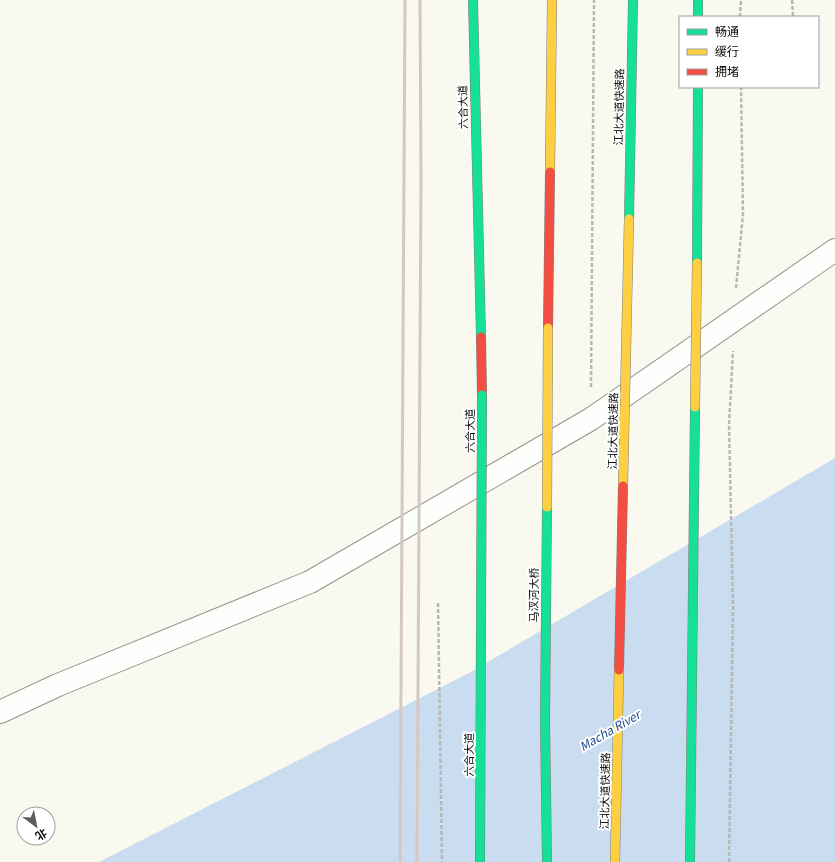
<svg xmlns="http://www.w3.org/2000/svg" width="835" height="862" font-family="Georgia,'Noto Sans SC',serif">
	<rect width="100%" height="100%" fill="#f9f9ef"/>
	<path fill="#c9dcf0" d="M835 458V862H99L469 673Z"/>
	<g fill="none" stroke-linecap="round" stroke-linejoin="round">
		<defs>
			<path id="street" d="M0 712 58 685 310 582 591 419 835 250"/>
			<g id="fast">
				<path d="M473 0 481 337"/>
				<path d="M698 0V17"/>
				<path d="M629 219 633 0"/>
				<path d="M697 263 698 87"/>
			</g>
			<path id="slow" d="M550 172 552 0"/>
			<g id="jam">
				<path d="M548 328 550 172"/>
				<path d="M481 337 482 395"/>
			</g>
		</defs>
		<use href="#street" stroke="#92928e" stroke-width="24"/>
		<use href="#fast" stroke="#7f7f7b" stroke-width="10"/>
		<use href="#slow" stroke="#7f7f7b" stroke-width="10"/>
		<use href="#jam" stroke="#7f7f7b" stroke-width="10"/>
		<g stroke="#b7b7b5" stroke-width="2.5" stroke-dasharray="4 2" stroke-linecap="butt">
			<path d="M792 0 793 17"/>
			<path d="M740 17 741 0"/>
			<path d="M736 288 743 214 741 87"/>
			<path d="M591 387 594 0"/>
			<path d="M438 603 442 862"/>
			<path d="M729 862 733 606 729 425 733 351"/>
		</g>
		<use href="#street" stroke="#fefefd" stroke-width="22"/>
		<use href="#fast" stroke="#16e098" stroke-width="9"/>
		<use href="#slow" stroke="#ffcf43" stroke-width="9"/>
		<use href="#jam" stroke="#f24e42" stroke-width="9"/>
		<g stroke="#d4c8c4" stroke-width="3">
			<path d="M400 862 405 0"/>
			<path d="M417 862 421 181 420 0"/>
		</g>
		<defs>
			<g id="fast-bridge">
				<path d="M547 507 545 721 547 862"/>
				<path d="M480 862 482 395"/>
				<path d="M690 862 695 407"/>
			</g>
			<g id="slow-bridge">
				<path d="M695 407 697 263"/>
				<path d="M623 486 629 219"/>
				<path d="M547 507 548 328"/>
				<path d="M615 862 619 670"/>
			</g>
			<path id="jam-bridge" d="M619 670 623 486"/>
		</defs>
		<use href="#fast-bridge" stroke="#7f7f7b" stroke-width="10" stroke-linecap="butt"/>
		<use href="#slow-bridge" stroke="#7f7f7b" stroke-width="10" stroke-linecap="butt"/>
		<use href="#jam-bridge" stroke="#7f7f7b" stroke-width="10" stroke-linecap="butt"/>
		<use href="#fast-bridge" stroke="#16e098" stroke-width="9"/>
		<use href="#slow-bridge" stroke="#ffcf43" stroke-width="9"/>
		<use href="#jam-bridge" stroke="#f24e42" stroke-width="9"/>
	</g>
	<g text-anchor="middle" stroke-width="4" stroke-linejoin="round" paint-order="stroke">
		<g font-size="11" fill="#0b0b0b" stroke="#fff">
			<text transform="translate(463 107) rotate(-91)" y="4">六合大道</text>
			<text transform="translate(619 107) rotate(-89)" y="4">江北大道快速路</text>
			<text transform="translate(470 431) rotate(-90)" y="4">六合大道</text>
			<text transform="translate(613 431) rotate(-89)" y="4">江北大道快速路</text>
			<text transform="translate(534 595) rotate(-90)" y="4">马汊河大桥</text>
			<text transform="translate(469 755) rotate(-90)" y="4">六合大道</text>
			<text transform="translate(605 791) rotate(-89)" y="4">江北大道快速路</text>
		</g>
		<g font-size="12" font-style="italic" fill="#204c91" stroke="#fff">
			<text transform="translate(610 731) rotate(-30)" y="4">Macha River</text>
		</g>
	</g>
	<rect x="679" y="16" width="140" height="72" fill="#ffffff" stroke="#9d9d9d"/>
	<rect x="687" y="29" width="20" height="6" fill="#16e098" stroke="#9d9d9d"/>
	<text x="715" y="36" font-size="12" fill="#0b0b0b">畅通</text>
	<rect x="687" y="49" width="20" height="6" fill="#ffcf43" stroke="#9d9d9d"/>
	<text x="715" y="56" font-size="12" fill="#0b0b0b">缓行</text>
	<rect x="687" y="69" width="20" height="6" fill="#f24e42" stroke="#9d9d9d"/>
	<text x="715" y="76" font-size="12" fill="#0b0b0b">拥堵</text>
	<g transform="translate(36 826) rotate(148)"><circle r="19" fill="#ffffff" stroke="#9d9d9d"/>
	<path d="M0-3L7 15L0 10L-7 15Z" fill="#5e5e5b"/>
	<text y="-6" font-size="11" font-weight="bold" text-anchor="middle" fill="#0b0b0b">北</text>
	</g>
</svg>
